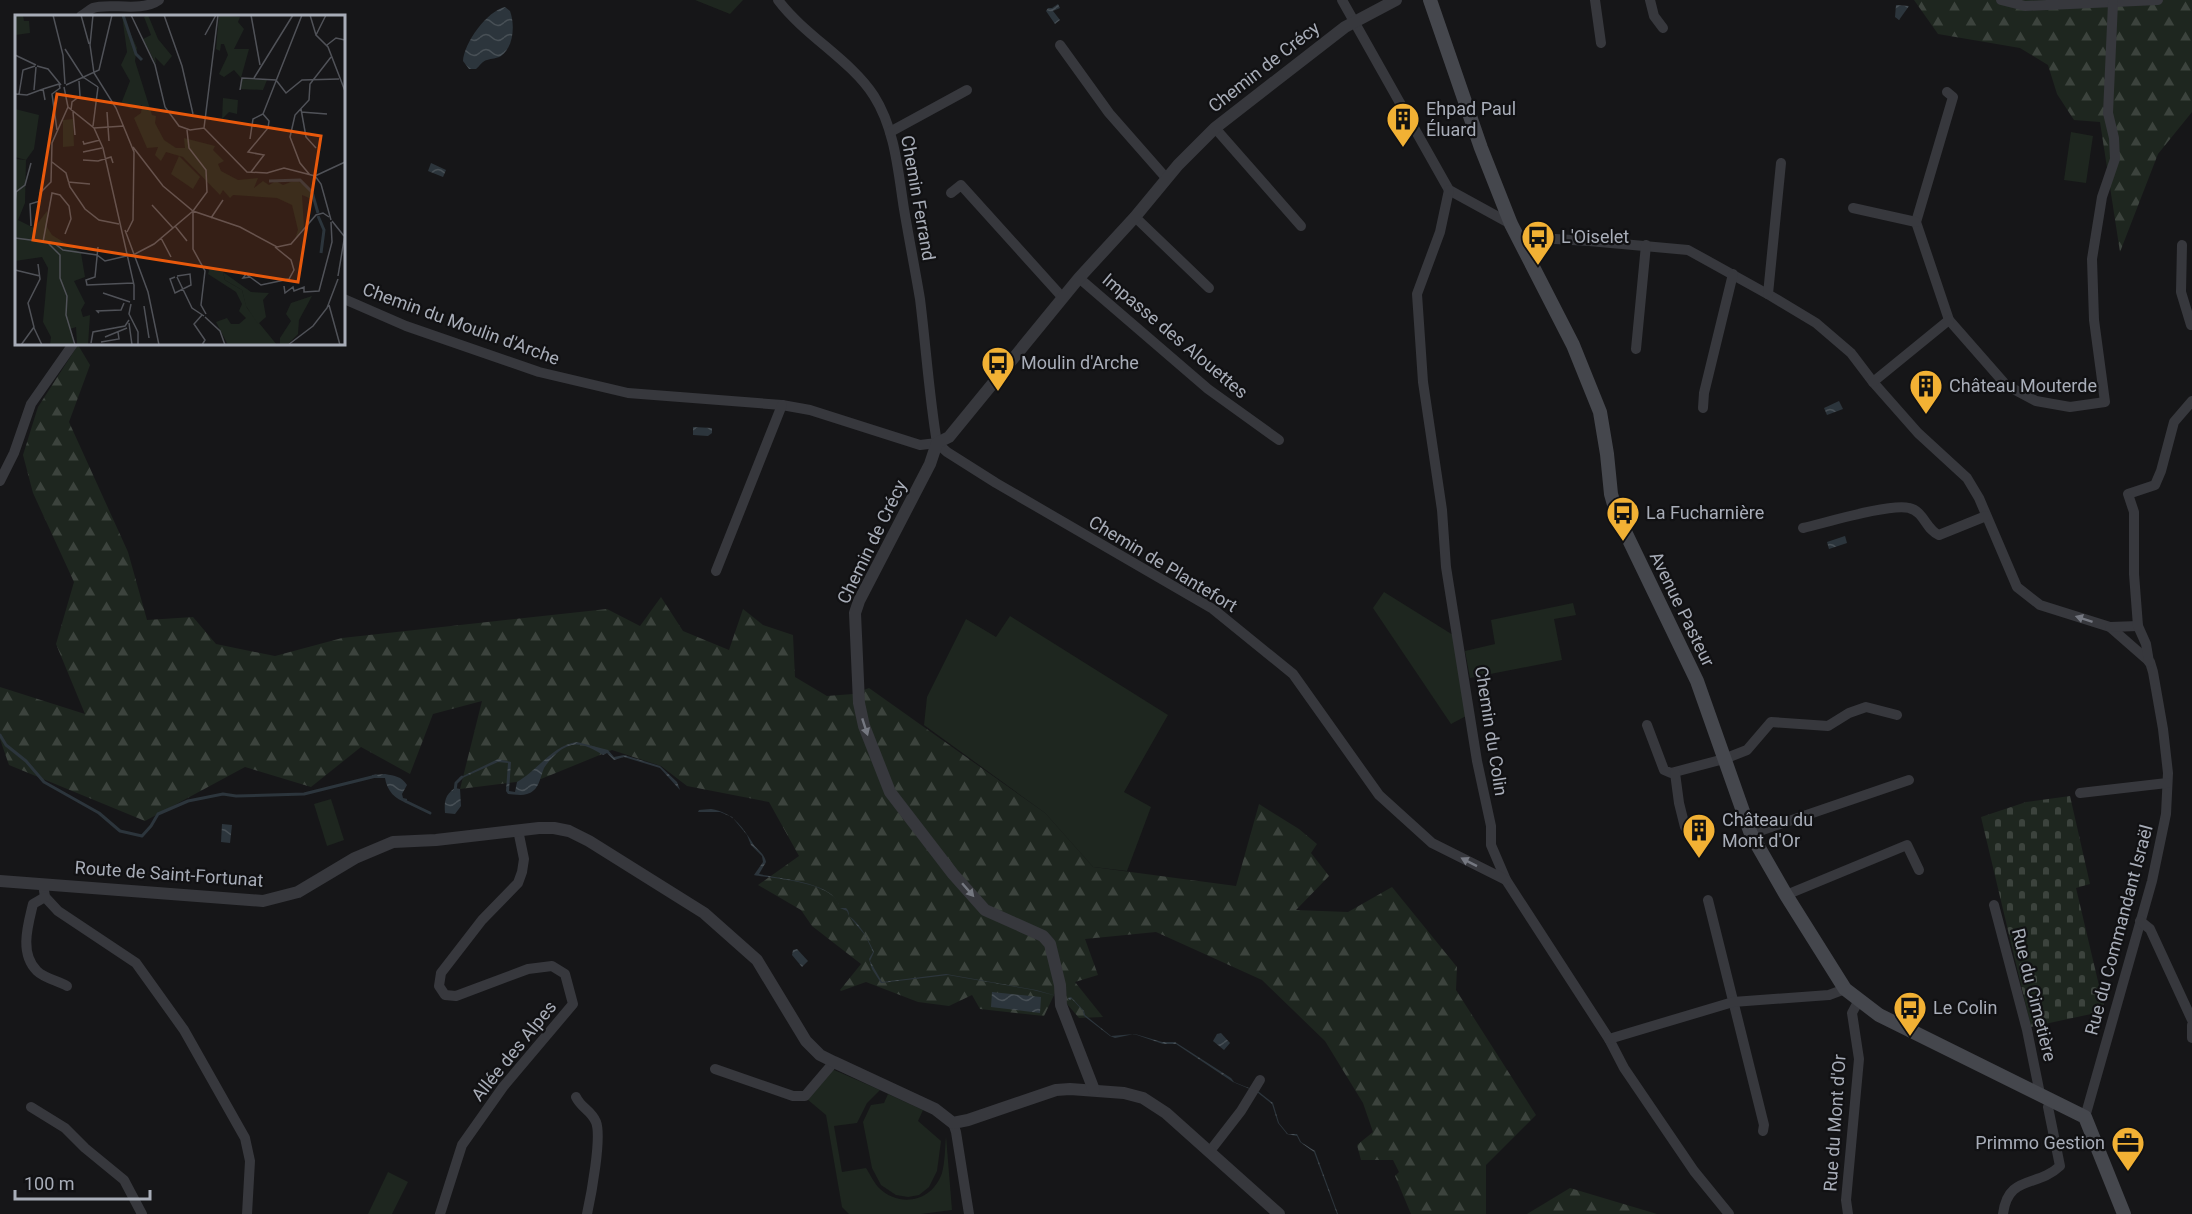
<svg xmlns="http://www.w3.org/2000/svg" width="2192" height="1214" font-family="Roboto,sans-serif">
	<defs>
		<pattern id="forest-firs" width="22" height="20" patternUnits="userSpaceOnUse" patternTransform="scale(1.5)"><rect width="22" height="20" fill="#1e261f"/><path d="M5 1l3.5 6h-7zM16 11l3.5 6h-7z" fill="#3c433d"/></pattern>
		<pattern id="cemetery-stones" width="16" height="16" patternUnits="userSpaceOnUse" patternTransform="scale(1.5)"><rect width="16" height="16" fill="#1e261f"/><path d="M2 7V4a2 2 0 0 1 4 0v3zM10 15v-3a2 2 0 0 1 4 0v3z" fill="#3c433d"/></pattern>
		<pattern id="water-waves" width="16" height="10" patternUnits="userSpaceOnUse" patternTransform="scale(1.5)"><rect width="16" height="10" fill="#2c353c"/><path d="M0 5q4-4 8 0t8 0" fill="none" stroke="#485056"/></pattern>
	</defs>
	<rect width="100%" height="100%" fill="#161618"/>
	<g fill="#1e261f">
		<path d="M695 0H743L730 14Z"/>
		<path d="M2071 132 2093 136 2086 183 2064 180Z"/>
		<path d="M1384 592 1453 635 1468 715 1451 724 1373 608Z"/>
		<path d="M1573 603 1576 615 1554 619 1562 660 1470 678 1465 651 1495 644 1491 620Z"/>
		<path d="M1010 616 1168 715 1124 792 1151 807 1127 871 1093 867 1045 813 924 725 927 697 966 619 996 637Z"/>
		<path d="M331 799 344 840 327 846 314 804Z"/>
		<path d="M832 1069 880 1090 867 1103 857 1123 834 1126 842 1172 866 1168C870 1174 874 1183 879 1188 900 1208 932 1202 942 1173 945 1162 945 1148 946 1136L952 1210 921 1214H849L842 1207 826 1115 807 1099Z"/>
		<path d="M888 1094 923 1110 918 1121 941 1141 937 1171 929 1187 919 1195 908 1197 896 1195 881 1185 872 1168 863 1122 871 1105 884 1103Z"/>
		<path d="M388 1172 408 1182 392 1214H368Z"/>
	</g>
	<g fill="url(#forest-firs)">
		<path d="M1914 0H2192V112L2158 154 2120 252 2100 122 2074 120 2057 94 2048 65 2020 48 1938 34Z"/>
		<path d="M78 345 90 365 69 422 128 552 147 620 193 617 216 644 275 656 342 638 607 609 640 626 661 597 683 631 729 650 743 609 763 625 793 635 795 677 827 696 853 694 869 688 1045 813 1093 867 1236 886 1259 804 1299 829 1317 844 1311 853 1329 876 1296 910 1348 912 1392 887 1457 967 1456 990 1536 1115 1486 1165V1214H1411L1395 1176 1399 1172 1393 1160H1361L1357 1145 1373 1132 1363 1103 1325 1041 1262 980 1156 932 1085 939 1098 975 1075 982 1103 1017 1079 1018 1056 991 1044 1016 980 1009 972 995 949 1006 918 1002 866 982 841 991 840 990 861 964 812 926 801 910 758 885 799 856 769 802 687 786 661 766 612 750 541 779 460 789 482 701 433 714 410 774 361 747 311 787 245 767 145 821 9 765 0 739V687L85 714 56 644 74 582 33 493 23 455 38 407Z"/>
		<path d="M1570 1188 1657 1214H1527Z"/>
	</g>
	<path fill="url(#cemetery-stones)" d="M2070 796 2090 884 2076 888 2105 1011 2031 1027 1981 817 2026 802Z"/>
	<g fill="url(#water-waves)">
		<path d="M1058 4 1060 8 1053 11 1060 20 1055 24 1046 11 1048 8H1052Z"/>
		<path d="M1896 5 1909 6 1899 20 1895 17Z"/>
		<path d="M505 7 510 11C515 24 514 47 501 56 496 59 492 58 487 60 482 61 480 66 476 69H469L463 61C464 43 487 11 505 7Z"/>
		<path d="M431 163 446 170 443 177 428 171Z"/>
		<path d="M1839 401 1843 409 1827 415 1824 408Z"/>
		<path d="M693 427 712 428V433L708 436 693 435Z"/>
		<path d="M1845 536 1847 543 1829 549 1827 542Z"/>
		<path d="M577 742 608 750 614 757 624 755 660 766 677 782 680 790 660 768 624 757 614 760 607 753 603 755C585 744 573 739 556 754 552 758 547 763 544 768 540 778 539 791 527 794 521 796 513 794 508 794L506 791 508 763 498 762 460 779 459 778 498 759 511 762 509 791 515 792 517 782C537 771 553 745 577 742Z"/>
		<path d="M385 774C395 776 401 776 407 785L402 794 403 798 407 799V803C395 799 387 791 385 778H372V775Z"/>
		<path d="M455 788 460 789 461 806 455 814 445 813C444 801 445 795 455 788Z"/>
		<path d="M711 809C733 813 741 825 752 842 756 850 764 852 766 862L759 874C781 879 836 882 840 908H846C848 910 849 912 849 916 861 925 868 939 874 952L870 961 882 982 946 974 1036 990 1057 996 1033 990 948 975 881 983 872 969 869 959 873 952 865 935 849 916 847 911 840 908C836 882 776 879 754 875L763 862 762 856 751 845 747 835 732 817 720 812H698L699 810Z"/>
		<path d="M222 824 232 825 230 843 221 842Z"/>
		<path d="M797 949 808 961 802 967 792 955 793 950Z"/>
		<path d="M992 992 1041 997 1040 1013 991 1007Z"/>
		<path d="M1071 997 1084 1011 1085 1015 1111 1036 1135 1034 1162 1042H1175L1231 1078 1234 1082 1259 1092 1273 1103 1279 1123 1288 1134H1297L1301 1142 1315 1151 1338 1214H1337L1314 1152 1300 1142 1297 1136 1287 1134 1278 1123 1272 1104 1257 1092 1233 1082 1176 1044H1163L1134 1034 1115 1038 1110 1036 1084 1016 1083 1011 1072 999 1069 1000 1068 998Z"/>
		<path d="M1221 1033 1230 1043 1224 1050 1213 1041 1217 1034Z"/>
	</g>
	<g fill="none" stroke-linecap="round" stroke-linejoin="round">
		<g stroke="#2c353c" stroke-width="3">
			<path d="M0 735 6 745 26 761 44 782 99 813 120 831 142 836 151 826 158 814 188 801 223 794 236 796 304 794 376 776"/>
			<path d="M455 791 456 783 462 777"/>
			<path d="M405 801 430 813"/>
		</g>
		<g stroke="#37383d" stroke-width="10">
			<path d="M778 0C805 36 851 60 874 96 895 129 898 171 904 209 909 239 915 269 920 299 926 347 929 395 937 443"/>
			<path d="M1342 0 1449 190 1511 224"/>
			<path d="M1595 0 1601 43"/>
			<path d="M1650 0 1654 16 1663 28"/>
			<path d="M2001 0 2025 6 2158 0"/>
			<path d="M81 16C85 14 89 10 93 8 109 2 141 13 159 0"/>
			<path d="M1060 45 1109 113 1167 179"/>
			<path d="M1947 92 1953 97 1916 222 1949 320 2006 385 2036 401 2070 407 2105 402 2094 320 2092 259 2102 197 2115 159 2114 138 2108 113 2113 3"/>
			<path d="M1215 128 1301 226"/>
			<path d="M890 132 967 90"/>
			<path d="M1449 190 1440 232 1417 294 1423 382 1442 510 1446 567 1477 761 1491 826V845L1506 880 1609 1039 1624 1068 1694 1171 1729 1214"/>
			<path d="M951 193 961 185 1063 298"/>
			<path d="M1853 208 1916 222"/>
			<path d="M1135 217 1209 288"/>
			<path d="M1518 238H1539L1589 241 1688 250 1771 296 1816 323 1851 353 1873 382 1918 433 1967 478 1979 498 2017 587 2040 605 2110 627 2150 662 2153 672 2163 729 2168 773 2166 814 2152 881 2085 1117"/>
			<path d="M2182 245 2181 292 2191 325"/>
			<path d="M1079 278 1208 389 1279 440"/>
			<path d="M1768 294 1781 163"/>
			<path d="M344 299 406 326 539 372 628 393 782 405 810 410 920 445 937 443"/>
			<path d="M1636 349 1646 245"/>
			<path d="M1873 382 1949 320"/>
			<path d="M1703 408 1704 393 1733 274"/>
			<path d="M937 443 947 452 996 483 1213 609 1293 674 1379 795 1432 843 1506 880"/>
			<path d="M0 481 14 453 31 404 73 344"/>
			<path d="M1803 528C1825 523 1891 503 1909 508 1924 511 1926 530 1939 535L1986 516"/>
			<path d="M716 571 782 405"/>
			<path d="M2110 627 2138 626"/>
			<path d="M2149 662 2146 644 2138 626 2134 574V512L2128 494 2155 485 2161 471 2174 422 2192 401"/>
			<path d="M1647 725 1664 770 1671 773 1724 759 1747 750 1771 722 1828 726 1849 713 1866 707 1897 715"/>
			<path d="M1675 773 1679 803 1685 827"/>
			<path d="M2080 793 2167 783"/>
			<path d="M1751 834 1909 780"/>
			<path d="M43 884 45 897 58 911 136 963 184 1030 245 1138 250 1161 247 1214"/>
			<path d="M1786 895 1907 845 1919 870"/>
			<path d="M45 897 33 904C28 925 19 953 37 971 44 978 58 981 67 986"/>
			<path d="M1708 900 1764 1125 1763 1131"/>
			<path d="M1994 905 2027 1030 2040 1094"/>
			<path d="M2140 921 2150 929 2192 1020"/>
			<path d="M2192 1025V1038"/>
			<path d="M1609 1039 1733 1002 1829 995 1845 989"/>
			<path d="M715 1069 793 1096H805L834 1062"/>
			<path d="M576 1097C581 1108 591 1110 596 1122 602 1137 591 1196 587 1214"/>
			<path d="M31 1107 65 1128 85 1148 124 1180 142 1214"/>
			<path d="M953 1123 956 1132 969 1214"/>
			<path d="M1210 1151 1241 1111 1260 1080"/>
			<path d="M440 1214 462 1145 503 1087 573 1004 565 974 552 966 528 969 456 996 445 995 439 986 441 973 482 920 518 883 522 872 524 859 518 830"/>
			<path d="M1848 1214 1846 1200 1859 1059 1852 1013 1859 1000"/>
			<path d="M2003 1214C2008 1174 2037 1188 2060 1166L2048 1107 2051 1100"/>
		</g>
		<g stroke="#37383d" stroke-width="12">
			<path d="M0 881 263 901 298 892 355 858 393 842 436 840 539 828H554L569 831 589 841 704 913 757 960 806 1041 820 1055 834 1062 935 1109 953 1123 968 1120 1056 1090 1070 1089 1124 1093 1143 1098 1166 1113 1279 1214"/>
			<path d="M1094 1090 1061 1005 1060 985 1050 944 1043 936 985 910 953 874 890 792 864 726 859 703 855 613 859 601 930 464 937 443 949 437 1079 278 1135 217 1178 165 1215 128 1345 27 1396 0"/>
		</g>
		<path stroke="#45474d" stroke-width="14" d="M1430 0 1481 148 1511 224 1573 345 1600 412 1607 454 1611 494 1617 515 1697 681 1751 834 1786 895 1845 989 1879 1015 2085 1117 2124 1214"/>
	</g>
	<defs><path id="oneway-solid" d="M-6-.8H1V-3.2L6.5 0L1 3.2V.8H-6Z" transform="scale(1.5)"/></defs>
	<g fill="#757881">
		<use href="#oneway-solid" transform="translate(2084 619) rotate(-162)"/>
		<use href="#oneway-solid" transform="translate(865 727) rotate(72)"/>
		<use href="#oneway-solid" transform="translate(1469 862) rotate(-153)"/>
		<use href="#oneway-solid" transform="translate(968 890) rotate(49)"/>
	</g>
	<defs>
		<symbol id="building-pin" viewBox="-11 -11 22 30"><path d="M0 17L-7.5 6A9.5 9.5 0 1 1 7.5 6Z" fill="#f2b134" stroke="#111113"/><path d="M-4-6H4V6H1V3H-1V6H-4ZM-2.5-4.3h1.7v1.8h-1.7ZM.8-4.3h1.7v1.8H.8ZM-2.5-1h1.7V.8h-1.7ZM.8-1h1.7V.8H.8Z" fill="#111"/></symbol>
		<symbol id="bus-pin" viewBox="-11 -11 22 30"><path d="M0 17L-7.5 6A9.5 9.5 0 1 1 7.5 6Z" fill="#f2b134" stroke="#111113"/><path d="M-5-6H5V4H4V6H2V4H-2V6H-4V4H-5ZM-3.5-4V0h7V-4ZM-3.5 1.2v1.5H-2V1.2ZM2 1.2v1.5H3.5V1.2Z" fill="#111"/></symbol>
		<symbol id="office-pin" viewBox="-11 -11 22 30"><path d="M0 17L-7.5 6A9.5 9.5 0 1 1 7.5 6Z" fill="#f2b134" stroke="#111113"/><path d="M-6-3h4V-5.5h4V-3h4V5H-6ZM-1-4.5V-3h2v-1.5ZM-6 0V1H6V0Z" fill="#111"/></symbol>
	</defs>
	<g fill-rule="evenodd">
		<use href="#building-pin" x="1384" y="100" width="38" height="52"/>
		<use href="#bus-pin" x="1519" y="218" width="38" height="52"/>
		<use href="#bus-pin" x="979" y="344" width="38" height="52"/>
		<use href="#building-pin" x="1907" y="367" width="38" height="52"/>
		<use href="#bus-pin" x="1604" y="494" width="38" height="52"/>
		<use href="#building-pin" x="1680" y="811" width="38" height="52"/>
		<use href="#bus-pin" x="1891" y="989" width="38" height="52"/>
		<use href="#office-pin" x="2109" y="1124" width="38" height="52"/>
	</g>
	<g text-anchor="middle" stroke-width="4.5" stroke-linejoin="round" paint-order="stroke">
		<g font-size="18" fill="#a8adb8" stroke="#111113">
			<text transform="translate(1264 67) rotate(-38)" y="6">Chemin de Crécy</text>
			<text transform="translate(918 198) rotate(80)" y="6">Chemin Ferrand</text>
			<text transform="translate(461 324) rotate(20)" y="6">Chemin du Moulin d'Arche</text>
			<text transform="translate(1175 336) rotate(40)" y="6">Impasse des Alouettes</text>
			<text transform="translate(872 542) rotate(-64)" y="6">Chemin de Crécy</text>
			<text transform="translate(1163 564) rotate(31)" y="6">Chemin de Plantefort</text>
			<text transform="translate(1682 609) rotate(64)" y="6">Avenue Pasteur</text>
			<text transform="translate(1491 731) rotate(81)" y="6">Chemin du Colin</text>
			<text transform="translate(169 874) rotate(4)" y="6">Route de Saint-Fortunat</text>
			<text transform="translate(2119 930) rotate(-75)" y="6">Rue du Commandant Israël</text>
			<text transform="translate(2034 995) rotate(76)" y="6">Rue du Cimetière</text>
			<text transform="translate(514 1051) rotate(-51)" y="6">Allée des Alpes</text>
			<text transform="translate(1835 1123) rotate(-86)" y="6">Rue du Mont d'Or</text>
		</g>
		<g font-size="18" fill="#a8adb8" stroke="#111113" text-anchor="start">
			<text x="1426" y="115">Ehpad Paul<tspan x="1426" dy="21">Éluard</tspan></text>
			<text x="1561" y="243">L'Oiselet</text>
			<text x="1021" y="369">Moulin d'Arche</text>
			<text x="1949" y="392">Château Mouterde</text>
			<text x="1646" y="519">La Fucharnière</text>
			<text x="1722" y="826">Château du<tspan x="1722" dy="21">Mont d'Or</tspan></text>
			<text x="1933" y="1014">Le Colin</text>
			<text x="2105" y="1149" text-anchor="end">Primmo Gestion</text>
		</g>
	</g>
	<g transform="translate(15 15)">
		<rect width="330" height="330" fill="#161618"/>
		<path d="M0 0H8L9 6H14L15 18 0 20ZM0 94 24 100 19 134 11 145 0 142ZM164 141 185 162 178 174 156 159ZM195 252 208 257 210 265 227 275 232 293 262 330H213L201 307 212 303 216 309H224L231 303 224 296 227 289 221 277 193 259Z" fill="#1e261f"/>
		<path d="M107 0 122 33 120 46 137 100 141 101 140 108 149 125 161 133H170L169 123 200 131 198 135 209 146 203 149 206 156 223 165 243 163 239 173 248 166 254 170 261 166 268 170 281 165 297 175 299 185 287 180 289 212 280 224 283 215 277 190 262 183 218 180 215 183 208 175 205 180 168 142 151 137 146 146 140 140 143 132 132 133 119 103 126 98 127 90 116 94 106 89 115 66 106 50 112 37ZM133 0 143 24 157 41 149 51 140 42 141 49 128 24 136 20 129 2ZM204 0 225 2 223 7 229 14 219 34H234L226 63 219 55 209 62 204 59 213 40 209 29H206L205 36 201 34ZM208 83 223 85 222 99 214 97 207 104ZM1 144 11 145 10 188 3 205 19 213 32 196V212L37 220 66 238 70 262 59 266 70 288 66 295 68 302 75 300 73 330H62L61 312 55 314 59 330H35L36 322 28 307 33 253 27 242 0 246ZM208 257 236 277 254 278 248 285 251 302 243 309 231 291 227 275 210 265ZM297 281 284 305 283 319 272 330H265V323L276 306 271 299 276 288Z" fill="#1e261f"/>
		<path d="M227 64 252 65 248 75 225 74ZM58 104 59 131 48 132V105Z" fill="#1e261f"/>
		<path fill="none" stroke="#2c353c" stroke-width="3" d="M108 0 121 39 127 45M254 166 285 165 297 177 303 198M303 201 309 215 306 238"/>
		<path fill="none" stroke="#505258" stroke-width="1.5" d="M38 0 48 40 50 69M66 0 74 29M78 0 75 30 79 58 101 93 119 137 118 205 112 217M116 0 140 50 150 92 164 111 175 115 189 113 232 157 252 158 269 153 300 161 306 169 316 205M149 0 167 51 178 99M236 0 245 50M295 0 301 20M311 0 301 20 313 32 330 76M190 20 201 0M312 30 321 23 330 25M50 34 68 62 83 72M0 40 21 50M22 51 33 54 46 70M239 63 278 0M261 65 271 78 287 65 324 64M51 70 84 55 97 0M49 72 53 92 79 113 88 133 119 270V285M28 74 44 69 45 73 37 79 42 115M19 75 21 52M225 75 227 63 261 65M0 79 12 80 28 74 30 85M4 79 8 55 20 51M286 94 291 122 301 133M56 95 57 87 65 81 64 66M58 97 60 120M92 97 94 126M286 97 312 99M78 111 83 72M79 113 109 111M189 113 203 0M235 124 238 104 248 99 287 0M68 126 69 129 85 125M118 132 148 171 178 196 225 212 262 232 276 229 301 200 308 198 314 202M68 137 87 133M68 145 83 146 96 142 98 148M37 147 51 158 55 172 70 194 84 205 104 209M236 157 249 140 233 137 253 113 254 106 248 99M295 160 285 148 275 122 280 100 294 85 295 69 316 42M300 161 330 147M53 167 75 169M0 188 1 177 10 170 16 148M137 190 158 213M178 196V234L190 256 186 290 191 299M196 203 208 185M317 206 329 221M16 211 15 189 25 186V178L36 167 37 128 53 92M160 211 172 226M110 215 133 277 144 330M0 223 39 228 48 235 82 240 90 246 120 239 139 229 178 196 192 177 191 155 174 133 172 115M146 223 156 242M28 227 37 178 45 180 54 191 56 204 50 219M33 228 45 240V263L52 281 51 300 60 330M83 232 80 262 71 265 72 270 118 268M0 255 25 261M323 261 330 219M160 262 155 264 160 278 176 270 175 259 162 261M162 262 177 293 189 301M235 262 228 263 231 259 246 270 274 264 279 255 276 245 260 232M269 271 270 278 278 272 279 276 289 272V277L304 276 317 227 316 207M88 278 115 287M116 289 114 299 123 317V330M314 290 325 330M129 291 134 323M84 298 82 296 106 295 109 288M190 302 205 316 210 330M114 308 117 330M19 313 27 330M90 322 112 313M86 327 104 324 103 317M76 328 78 317 110 311 114 305M6 330 19 312 13 288 25 264 23 249M187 330 190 325 179 309 187 300M273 330 298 311 312 293 323 264"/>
		<path fill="#e8590c" fill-opacity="0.15" stroke="#e8590c" stroke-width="3" d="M42 79 306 121 283 267 18 225Z"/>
		<rect width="330" height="330" fill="none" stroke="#a8adb8" stroke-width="3"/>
	</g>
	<path d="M15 1190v9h135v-9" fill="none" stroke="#a8adb8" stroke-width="3"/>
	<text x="24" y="1190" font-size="18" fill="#a8adb8" stroke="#111113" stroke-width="4.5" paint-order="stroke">100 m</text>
</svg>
